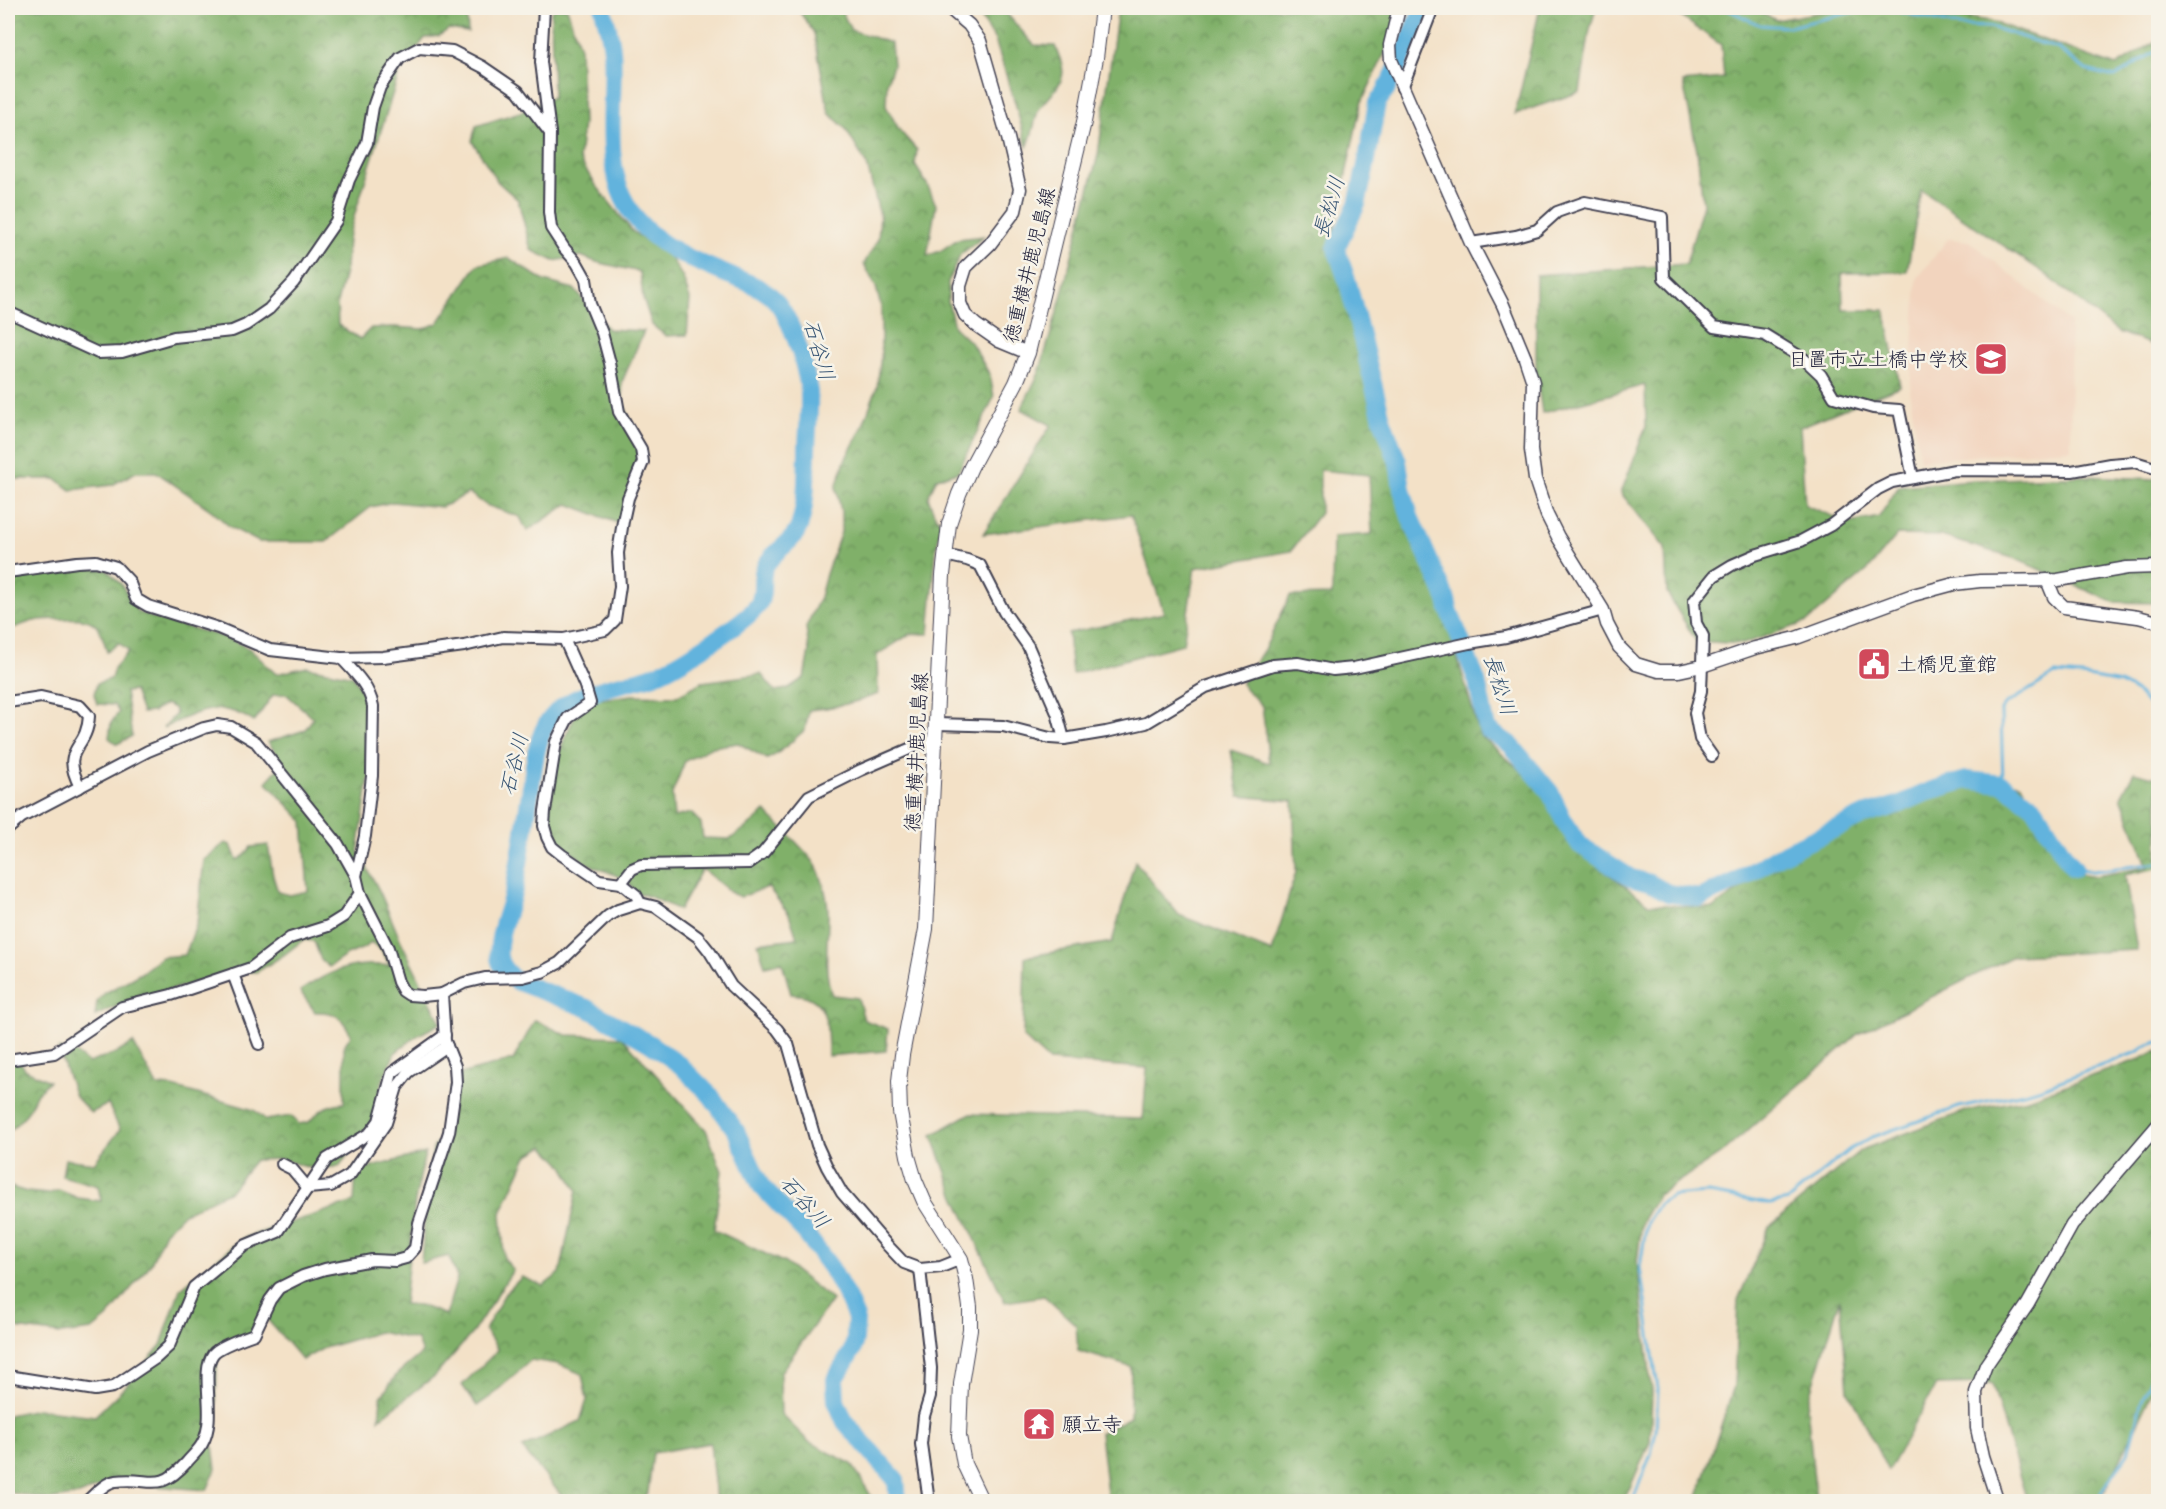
<svg xmlns="http://www.w3.org/2000/svg" width="2166" height="1509" font-family="'Gochi Hand','Klee One',sans-serif">
	<defs>
		<pattern id="forest-crowns" width="20" height="18" patternUnits="userSpaceOnUse" patternTransform="scale(1.5)"><rect width="20" height="18" fill="#80b069"/><path d="M2 6a3 3 0 1 1 6 0M12 15a3 3 0 1 1 6 0" fill="none" stroke="#688f58"/></pattern>
	</defs>
	<rect width="100%" height="100%" fill="#f7f3e8"/>
	<filter id="ink" filterUnits="userSpaceOnUse"><feTurbulence type="fractalNoise" baseFrequency=".0167" numOctaves="2"/><feDisplacementMap in="SourceGraphic" scale="12" xChannelSelector="R" yChannelSelector="G"/><feConvolveMatrix kernelMatrix="1 2 1 2 8 2 1 2 1" color-interpolation-filters="sRGB"/></filter>
	<filter id="wash" filterUnits="userSpaceOnUse"><feTurbulence type="fractalNoise" baseFrequency=".008" numOctaves="4" result="noise"/><feDisplacementMap in="SourceGraphic" scale="24" xChannelSelector="R" yChannelSelector="G"/><feGaussianBlur stdDeviation="1.35" result="paint"/><feColorMatrix in="noise" values="0 0 0 0 0 0 0 0 0 0 0 0 0 0 0 0 0 1.4 0 .05"/><feComposite in="paint" operator="in"/></filter>
	<g filter="url(#wash)">
		<rect width="100%" height="100%" fill="#f3e1c7"/>
		<path fill="#f2d4be" d="M1948 239 1969 241 2070 322 2071 449 1920 460 1910 396 1917 279Z"/>
		<g fill="url(#forest-crowns)" stroke="#516952" stroke-width="1.5">
			<path d="M8 8H428V11C444 5 453 9 467 16L468 32 449 29 439 36 425 38 400 70 356 210 348 238 346 268 337 303 338 325 360 339 371 328 394 327 423 329 438 323 477 265 509 258 544 281 574 289 608 329 644 331 622 382 623 403 638 439 640 460 620 524 568 504 527 531 520 517 486 505 469 493 442 507 393 502 371 507 326 542H259L230 527 212 511 156 472H136L112 485 71 490 56 479H8Z"/>
			<path d="M556 8H567L580 48 583 123 579 159 595 184 632 231 671 258 683 278 690 299 687 335 666 336 652 325 643 298 640 272 596 262 581 256 554 261 531 250 518 200 498 182 472 141 476 126 523 111 553 97 551 12Z"/>
			<path d="M797 8H843L842 12 851 30 891 43 893 65 887 83 886 106 900 131 917 150 915 165 927 184 936 205 927 256 940 251 958 239 984 236 960 255 948 282V301L954 327 972 344 990 375 994 397 958 472 937 478 928 497 934 513 941 523 936 551 929 634H910L877 655 878 694C855 703 833 708 809 710L805 730C792 740 782 753 767 759L738 743 712 747 685 761 672 794 674 817 691 813 701 823 703 838 730 839 755 821 765 811C780 827 799 843 813 861 822 873 829 902 828 918 828 943 823 971 832 995L858 998 864 1020 888 1029 886 1051 828 1056C827 1025 830 995 791 994L782 962 765 966 758 943 797 938 789 914 768 887 741 897 733 894 702 869 679 910 651 897 635 892 627 880 584 862 564 846 551 830 549 813 558 756 566 735 577 712 593 700 632 695 676 696 702 682 761 674 775 691 787 689 804 678 809 651 806 627 820 597 826 574 841 532V511L836 487 845 460 862 428 877 387 881 356V307L876 287 864 264 878 239 880 216 867 165 845 128 829 113 814 33Z"/>
			<path d="M975 8H1004L1007 14 1034 45 1055 46C1066 72 1067 78 1047 100 1044 104 1040 107 1038 111 1034 123 1033 135 1027 147L1016 106 995 40Z"/>
			<path d="M1118 8H1403L1399 23 1361 104 1330 249 1393 468 1444 612 1480 735 1540 787 1573 847 1649 904 1713 908 1812 839 1976 773 2022 784 2069 872 2096 876 2148 867 2121 797 2134 772 2158 778V868L2125 875 2137 950 2013 956 1858 1034 1723 1152 1658 1195 1642 1221 1637 1262 1652 1391 1650 1442 1624 1501 1539 1502 1528 1498 1515 1502 1105 1501 1107 1494 1100 1433 1130 1417 1131 1367 1078 1351 1076 1325 1044 1296 1005 1302 955 1197 932 1135 969 1114 1143 1119 1147 1068 1049 1061 1023 1037 1025 957 1112 942 1135 861 1179 915 1272 952 1296 872 1293 801 1239 796 1231 750 1269 763 1262 706 1241 684 1265 648 1290 596 1332 595 1333 537 1372 534 1369 475 1320 470V513L1291 551 1195 568 1183 644 1072 674 1068 633 1164 613 1131 515 983 534 1051 425 1021 409 1039 373 1058 309 1098 155Z"/>
			<path d="M1540 8H1596L1590 29 1580 92 1515 114Z"/>
			<path d="M1669 8H1753L1776 20 1843 8H1902L1991 21 2116 66 2158 40V347L2118 332 2044 273 1921 190 1907 272 1842 273 1843 310H1885L1900 386 1800 427 1805 505 1850 523 1879 517 1899 486 1974 480 2085 476 2158 479V603L2113 602 2016 559 1941 536 1897 535 1869 569 1807 622 1743 644 1696 641 1667 593 1665 548 1621 493 1646 426 1645 385 1542 413 1536 372V275L1686 264 1703 204 1697 151 1683 82 1724 78 1721 45Z"/>
			<path d="M88 567 107 570 121 584 138 612 162 621 226 637 250 649 276 674 307 667 353 676 369 703 370 771 358 851 380 892 399 937 441 1023 417 1036 395 1053 382 1082 376 1115 339 1167 310 1168 281 1159 255 1160 230 1191 184 1213 165 1232 150 1265 107 1318 92 1330 61 1334 8 1327V1186L27 1192 48 1194 59 1190 78 1198 101 1201 98 1186 62 1176 65 1159 94 1163 120 1130 108 1104 91 1113 75 1096 58 1049 74 1052 88 1063 117 1053 133 1043 157 1086 173 1087 254 1110 266 1120 291 1116 299 1124 309 1122C320 1110 327 1104 344 1103V1046L351 1035C342 1017 336 1011 315 1012L300 991C321 977 340 966 366 965 374 964 382 966 390 965L381 950 371 942 366 947 347 955 329 967 321 960 314 941 303 940 284 955 257 972 233 971 117 1006 95 1016 97 1001 105 993 141 973 161 957 185 955 197 923 204 860 225 843 231 845 237 860 244 856 251 847 268 845 273 876 278 892 290 895 308 891 303 821 266 782 283 763 268 742 305 730 313 718 286 694 273 695 254 722C220 698 196 713 163 728L176 714 174 708 166 704 153 712 142 713 134 691 125 692 132 736 117 744 109 738 111 723 119 712 114 705 97 704 94 694 97 683 111 679 114 668 129 651 119 643 107 652C100 622 92 616 62 619 53 619 43 619 34 621 24 623 18 628 8 629V582L53 571Z"/>
			<path d="M535 1020 566 1035 622 1037 706 1130 722 1171 714 1230 785 1263 832 1300 780 1373 781 1414 809 1442 852 1464 874 1501H716L710 1443 653 1453 648 1492 640 1501H566L522 1448 580 1421 587 1400 582 1374 558 1364 531 1360 490 1397 477 1406 462 1385 498 1350 485 1330 504 1295 522 1277 543 1286 560 1273 577 1190 563 1166 544 1146 527 1156 501 1213 504 1258 513 1270 473 1332 436 1375 379 1419 381 1397 397 1374 422 1353 417 1340 379 1332 324 1348 302 1360 266 1318 255 1336 217 1358 216 1409 212 1438 216 1469 207 1490 109 1483 79 1495 49 1500 8 1492V1415L37 1409 95 1416 126 1386 161 1345 180 1289 243 1238 354 1202 356 1171 425 1153 415 1201 404 1304 419 1305 446 1315 457 1278 449 1256 421 1263 427 1190 433 1148 447 1130 460 1074 513 1060Z"/>
			<path d="M2158 1051V1375L2148 1402 2100 1501H2027L1992 1384 1936 1385 1888 1471 1848 1390 1840 1299 1807 1406 1816 1501 1696 1502 1734 1386 1738 1300 1769 1227 1861 1150 1966 1111 2027 1099 2140 1059Z"/>
			<path d="M16 1057 26 1070 49 1081 37 1093 27 1113 8 1133V1060Z"/>
		</g>
		<g fill="none" stroke-linecap="round" stroke-linejoin="round">
			<g stroke="#62b3dd" stroke-width="3">
				<path d="M1724 8 1760 25 1789 27 1869 8H1884L1959 26 1991 27 2059 49 2086 70 2115 77 2158 50"/>
				<path d="M2003 784 2001 710 2006 704 2055 674 2082 676 2121 683 2139 694 2158 716"/>
				<path d="M2074 868 2093 871 2158 863"/>
				<path d="M1632 1502 1651 1454 1656 1431 1658 1389 1640 1267 1647 1222 1659 1204 1672 1196 1693 1194 1709 1193 1770 1204 1788 1200 1850 1149 1872 1137 1959 1107 2024 1093 2047 1086 2137 1052 2146 1046 2158 1042"/>
				<path d="M2098 1502 2102 1491 2128 1453 2141 1403 2158 1361"/>
			</g>
			<g stroke="#62b3dd" stroke-width="18">
				<path d="M603 8C606 22 611 36 612 50 616 99 601 163 628 207 649 243 691 260 728 275 741 280 755 284 767 293 790 308 806 366 809 392 810 413 807 433 807 454 806 478 807 503 799 527 792 545 771 551 764 569 760 581 765 594 758 605 746 622 672 670 651 676 618 687 575 689 551 718 536 735 533 772 530 794 525 824 521 855 515 885 511 906 496 936 499 957 500 967 509 975 516 981L587 1008 649 1043 680 1065 711 1096 736 1131 761 1186 803 1230 831 1268 848 1299 856 1318 855 1339 852 1351 835 1380 836 1401 845 1422 896 1480 898 1502"/>
				<path d="M1423 8 1404 54 1385 92 1377 103 1366 165 1357 204 1336 248 1348 283 1382 419 1398 462 1402 489 1410 517 1447 600 1449 610 1477 681 1487 729 1511 745 1550 792 1564 821 1580 845 1631 878 1650 883 1668 893 1699 898 1735 882 1780 855 1864 815 1898 805 1932 790 1967 780 2003 784 2034 807 2065 856 2074 868"/>
			</g>
		</g>
	</g>
	<g filter="url(#ink)">
		<g fill="none" stroke-linecap="round" stroke-linejoin="round">
			<defs>
				<g id="minor">
					<path d="M1402 88 1433 8"/>
					<path d="M1471 243 1516 236 1537 230 1557 212 1585 202 1662 217 1664 278 1714 327 1765 335 1804 359 1821 375 1834 397 1873 408 1899 410 1913 478"/>
					<path d="M8 312 98 353 122 352 174 337 232 331 246 325 269 309 294 282 336 221 349 180 367 143 373 107 380 87 400 58 419 48 452 51 483 67 518 91 550 133"/>
					<path d="M945 555 967 560 980 565 1004 612 1028 646 1057 713 1064 739"/>
					<path d="M8 572 77 562 96 561 116 567 129 581 136 599 148 606 218 628 270 650 341 658 383 657 464 646 503 637 564 639 605 630 615 620 620 586 618 553 623 521 628 498 643 462 641 449 619 412 610 363 602 333 590 304 586 279 577 263 564 248 551 228 549 212 550 133 541 62 544 8"/>
					<path d="M564 639 585 686 590 703 568 718 556 742 545 811 544 826 547 837 552 847 562 855 599 880 621 883 636 895 640 903"/>
					<path d="M341 658C355 673 369 686 373 706L372 776 365 836 356 876"/>
					<path d="M8 702 41 697 80 706 89 716C87 752 59 746 80 787"/>
					<path d="M937 724 1003 726 1050 738 1064 739 1106 732 1146 723 1206 687 1273 665 1298 663 1333 670 1354 668 1469 643 1506 637 1603 610"/>
					<path d="M1712 756 1700 739 1695 713 1701 691 1703 636 1696 623 1694 601 1714 576 1732 565 1755 555 1801 541 1831 525 1878 489 1892 482 1955 470 2072 471 2110 464 2135 462 2158 469"/>
					<path d="M8 829 22 817 148 751 204 728 217 725 231 727 256 742 338 844 356 876 360 893 388 948 398 982 403 991 409 995 423 996 442 994 464 983 485 978 523 977 542 972 559 963 608 916 618 910 640 903 656 907 698 937 710 952 731 986 777 1029 788 1044 817 1145 827 1167 842 1193 887 1245 904 1263 920 1269 941 1267 961 1259"/>
					<path d="M621 883 632 869 641 865 749 863 763 853 809 796 861 770 923 743 936 742"/>
					<path d="M233 974 259 1044"/>
					<path d="M8 1060 54 1053 122 1007 171 995 251 968 290 938 328 926 344 916 360 893"/>
					<path d="M282 1164 292 1169 308 1188 331 1186 350 1175 386 1123 397 1087 409 1072 447 1046"/>
					<path d="M920 1269 931 1368 930 1396 924 1416 921 1444 929 1502"/>
					<path d="M8 1376 95 1390 113 1387 156 1358 169 1346 194 1287 244 1246 278 1232 327 1159 370 1133 379 1121 392 1073 445 1035"/>
					<path d="M86 1502C94 1495 105 1482 116 1481 152 1476 157 1495 187 1462 192 1456 198 1451 202 1444 218 1417 199 1374 213 1354 219 1346 244 1338 254 1334L270 1300 279 1288 303 1276 325 1269 372 1260 395 1261 406 1258 415 1248 419 1223 449 1132 456 1082 455 1066 445 1041 442 994"/>
				</g>
				<g id="tertiary">
					<path d="M949 8 969 25 980 41 1008 138 1020 189 1015 211 990 244 966 267 960 286V303L965 315 976 325 999 341 1028 353"/>
					<path d="M1399 8 1390 45 1391 60 1471 243 1503 305 1525 358 1533 382 1531 450 1535 479 1547 515 1558 537 1603 610 1607 624 1619 647 1636 664 1659 671H1679L1702 666 1755 648 1796 638 1913 595 1954 584 1980 581 2058 580 2127 568 2158 567"/>
					<path d="M2047 580 2054 597 2064 607 2138 617 2158 622"/>
					<path d="M1998 1502 1983 1456 1977 1428 1976 1392 1986 1365 2028 1304 2072 1225 2158 1125"/>
				</g>
				<path id="secondary" d="M982 1502 964 1464 959 1436 961 1384 970 1329V1307L966 1279 961 1259 924 1201 915 1180 908 1156 900 1112 899 1081 902 1055 926 929 943 575 949 524 959 494 971 467 1016 383 1028 353 1084 122 1096 58 1102 8"/>
			</defs>
			<use href="#minor" stroke="#413f50" stroke-width="14"/>
			<use href="#tertiary" stroke="#413f50" stroke-width="15"/>
			<use href="#secondary" stroke="#413f50" stroke-width="16"/>
			<use href="#minor" stroke="#fff" stroke-width="10"/>
			<use href="#tertiary" stroke="#fff" stroke-width="12"/>
			<use href="#secondary" stroke="#fff" stroke-width="14"/>
		</g>
	</g>
	<defs>
		<symbol id="school-square" viewBox="-11 -11 22 22"><rect x="-9" y="-9" width="18" height="18" rx="4" fill="#d1495b" stroke="#f7f3e8"/><path d="M0-5L7-2L0 1L-7-2ZM-4 1L0 2.5L4 1V4Q0 6-4 4Z" fill="#fff"/></symbol>
		<symbol id="civic-square" viewBox="-11 -11 22 22"><rect x="-9" y="-9" width="18" height="18" rx="4" fill="#d1495b" stroke="#f7f3e8"/><path d="M-.6-6.5H3V-4.5H.6V-3L4-1V1h2V6H-6V1h2V-1L-.6-3ZM-1.2 2.5V6h2.4V2.5Z" fill="#fff"/></symbol>
		<symbol id="temple-square" viewBox="-11 -11 22 22"><rect x="-9" y="-9" width="18" height="18" rx="4" fill="#d1495b" stroke="#f7f3e8"/><path d="M0-6L5-2H3V0L6.5 2.5H4V6H1.5V3h-3V6H-4V2.5H-6.5L-3 0V-2H-5Z" fill="#fff"/></symbol>
	</defs>
	<g fill-rule="evenodd">
		<use href="#school-square" x="1972" y="340" width="38" height="38"/>
		<use href="#civic-square" x="1855" y="645" width="38" height="38"/>
		<use href="#temple-square" x="1020" y="1405" width="38" height="38"/>
	</g>
	<g text-anchor="middle" stroke-width="5" stroke-linejoin="round" paint-order="stroke">
		<g font-size="20" fill="#22223b" stroke="#f7f3e8">
			<text transform="translate(1029 265) rotate(-76)" y="7">徳重横井鹿児島線</text>
			<text transform="translate(916 752) rotate(-87)" y="7">徳重横井鹿児島線</text>
		</g>
		<g font-size="20" fill="#22223b" stroke="#f7f3e8" text-anchor="start">
			<text x="1968" y="366" text-anchor="end">日置市立土橋中学校</text>
			<text x="1897" y="671">土橋児童館</text>
			<text x="1062" y="1431">願立寺</text>
		</g>
		<g font-size="21" font-style="italic" fill="#385574" stroke="#f7f3e8">
			<text transform="translate(1329 207) rotate(-73)" y="7">長松川</text>
			<text transform="translate(819 350) rotate(74)" y="7">石谷川</text>
			<text transform="translate(1500 685) rotate(73)" y="7">長松川</text>
			<text transform="translate(514 764) rotate(-76)" y="7">石谷川</text>
			<text transform="translate(805 1202) rotate(49)" y="7">石谷川</text>
		</g>
	</g>
	<rect width="2166" height="1509" fill="none" stroke="#f7f3e8" stroke-width="30"/>
</svg>
